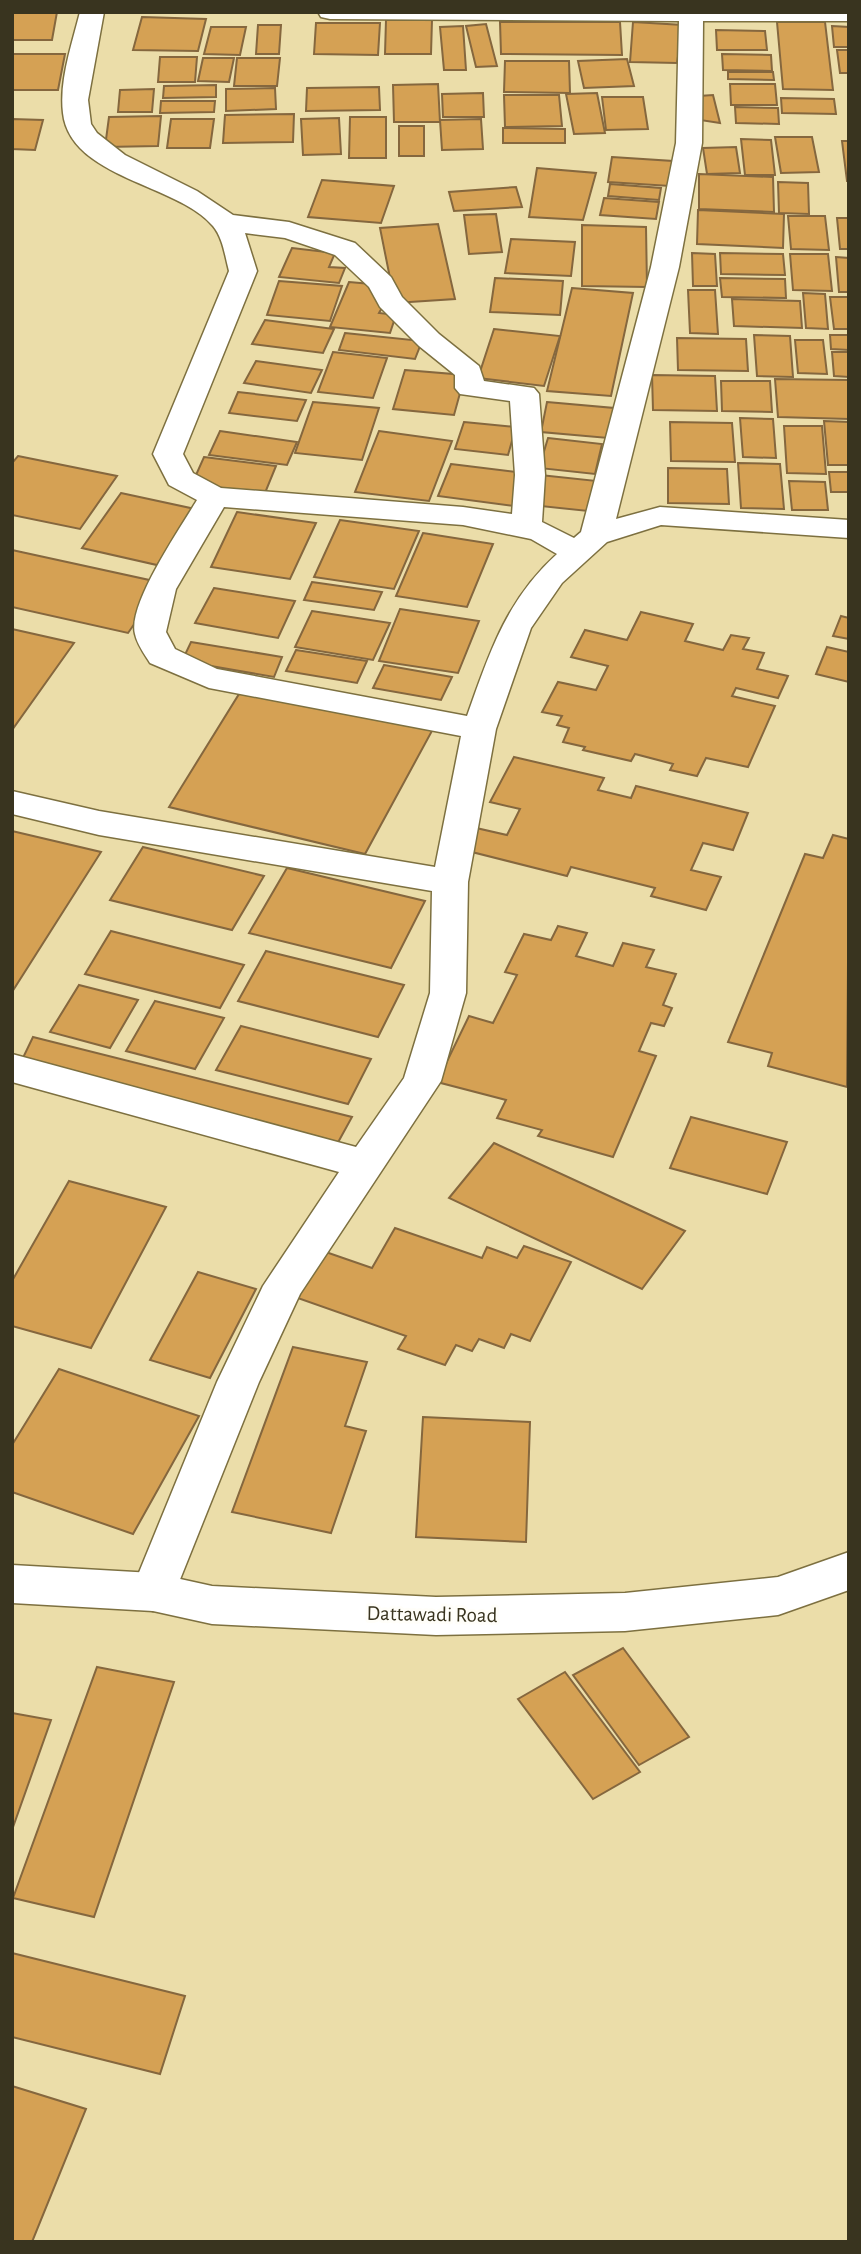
<svg xmlns="http://www.w3.org/2000/svg" width="861" height="2254" font-family="'Alegreya Sans',sans-serif">
	<rect width="100%" height="100%" fill="#ebdda9"/>
	<g fill="#d5a154" stroke="#85673e" stroke-width="2">
		<path d="M12 12H57L52 40H12Z"/>
		<path d="M142 17 206 19 198 51 133 50Z"/>
		<path d="M386 20H432L431 54H385Z"/>
		<path d="M500 22H620L622 55 501 54Z"/>
		<path d="M633 22 683 25 677 63 630 62Z"/>
		<path d="M777 22H825L833 90 783 89Z"/>
		<path d="M316 23H380L378 55 314 54Z"/>
		<path d="M486 24 497 66 476 67 466 26Z"/>
		<path d="M258 25H281L279 54H256Z"/>
		<path d="M463 26 466 70H444L440 27Z"/>
		<path d="M832 26 849 27V47H834Z"/>
		<path d="M211 27H246L240 55 204 54Z"/>
		<path d="M716 30 765 31 767 50H717Z"/>
		<path d="M837 50H849V73H840Z"/>
		<path d="M12 54H65L58 90H12Z"/>
		<path d="M722 54 771 55 772 71 723 70Z"/>
		<path d="M160 57H197L195 82H158Z"/>
		<path d="M203 58H234L229 82 198 81Z"/>
		<path d="M237 58H280L277 86H234Z"/>
		<path d="M627 59 634 86 584 88 578 61Z"/>
		<path d="M505 61H569L570 93 504 92Z"/>
		<path d="M728 72H773L774 80 728 79Z"/>
		<path d="M438 84 440 122H394L393 85Z"/>
		<path d="M730 84H775L777 105H731Z"/>
		<path d="M216 85V97L163 98 164 86Z"/>
		<path d="M379 87 380 110 306 111 307 88Z"/>
		<path d="M275 88 276 109 226 111V89Z"/>
		<path d="M154 89 152 112H118L120 90Z"/>
		<path d="M483 93 484 117H443L442 94Z"/>
		<path d="M597 93 605 133 574 134 566 94Z"/>
		<path d="M504 95H559L562 126 505 127Z"/>
		<path d="M713 95 720 123 700 120 699 96Z"/>
		<path d="M602 97H643L648 129 606 130Z"/>
		<path d="M781 98 834 99 836 114 782 113Z"/>
		<path d="M161 101H215L214 112 160 113Z"/>
		<path d="M735 107 778 108 779 124 736 123Z"/>
		<path d="M294 114 293 142 223 143 225 115Z"/>
		<path d="M161 116 158 146 105 147 109 117Z"/>
		<path d="M350 117H386V158H349Z"/>
		<path d="M339 118 341 154 303 155 301 119Z"/>
		<path d="M12 119 43 120 35 150 12 149Z"/>
		<path d="M171 119H214L210 148H167Z"/>
		<path d="M481 119 483 149 442 150 440 120Z"/>
		<rect x="399" y="126" width="25" height="30"/>
		<path d="M503 128 565 129V143H503Z"/>
		<path d="M775 137H812L819 172 781 173Z"/>
		<path d="M741 139 771 140 775 175H745Z"/>
		<path d="M842 141H849V181H847Z"/>
		<path d="M736 147 740 173 707 174 703 148Z"/>
		<path d="M612 157 673 161 670 186 608 182Z"/>
		<path d="M537 168 596 173 583 220 529 217Z"/>
		<path d="M699 174 773 177 774 212 699 209Z"/>
		<path d="M322 180 394 186 381 223 308 217Z"/>
		<path d="M778 182 808 183 809 214 779 213Z"/>
		<path d="M610 184 661 188 659 200 608 196Z"/>
		<path d="M516 187 522 207 454 211 449 192Z"/>
		<path d="M604 198 659 202 656 219 600 215Z"/>
		<path d="M698 210 784 214 783 248 697 244Z"/>
		<path d="M496 214 502 252 469 254 464 215Z"/>
		<path d="M788 216H825L829 250 791 249Z"/>
		<path d="M837 218H849V249H840Z"/>
		<path d="M438 224 455 299 395 303 380 228Z"/>
		<path d="M582 225 646 227 647 287 582 286Z"/>
		<path d="M511 239 575 242 571 276 505 273Z"/>
		<path d="M292 248 335 253 329 267 345 268 339 283 279 277Z"/>
		<path d="M692 253 715 254 717 286H693Z"/>
		<path d="M720 253 783 254 785 275 721 274Z"/>
		<path d="M790 254H828L832 291 793 290Z"/>
		<path d="M836 257 849 258V292H839Z"/>
		<path d="M495 278 563 281 560 315 490 312Z"/>
		<path d="M720 278 785 279 786 298 722 297Z"/>
		<path d="M279 281 342 286 330 321 267 315Z"/>
		<path d="M349 282 371 284 386 301 379 313 396 315 390 333 330 327Z"/>
		<path d="M572 288 633 293 611 396 547 391Z"/>
		<path d="M688 290H715L718 334 690 333Z"/>
		<path d="M803 293 825 294 828 329 806 328Z"/>
		<path d="M830 297H849V329H834Z"/>
		<path d="M732 299 800 301 802 328 734 326Z"/>
		<path d="M265 320 334 329 323 353 252 344Z"/>
		<path d="M494 329 560 336 544 386 478 378Z"/>
		<path d="M345 333 422 341 415 359 339 350Z"/>
		<path d="M754 335 790 336 793 377 757 376Z"/>
		<path d="M830 335H849V350L831 349Z"/>
		<path d="M677 338 746 339 748 371 678 370Z"/>
		<path d="M795 340H823L827 374 798 373Z"/>
		<path d="M333 352 387 358 373 398 318 392Z"/>
		<path d="M832 352H849V377L834 376Z"/>
		<path d="M256 361 322 370 311 393 244 383Z"/>
		<path d="M405 370 465 375 454 415 393 409Z"/>
		<path d="M652 375 715 376 717 411 653 410Z"/>
		<path d="M775 379 849 380V419L778 417Z"/>
		<path d="M721 381H770L772 412 722 411Z"/>
		<path d="M238 392 306 400 297 421 229 413Z"/>
		<path d="M313 402 379 408 362 460 295 453Z"/>
		<path d="M547 402 614 408 608 438 541 432Z"/>
		<path d="M740 418 773 419 776 458 743 457Z"/>
		<path d="M824 421 849 422V465H828Z"/>
		<path d="M464 422 516 427 508 455 455 449Z"/>
		<path d="M670 422 732 423 735 462 671 461Z"/>
		<path d="M784 426H822L826 474 787 473Z"/>
		<path d="M220 431 297 442 287 465 209 455Z"/>
		<path d="M379 431 452 441 429 501 355 492Z"/>
		<path d="M548 438 602 444 595 474 539 468Z"/>
		<path d="M18 456 117 476 80 529 12 515V463Z"/>
		<path d="M204 457 276 466 265 493 192 484Z"/>
		<path d="M738 463 780 464 784 509 741 508Z"/>
		<path d="M451 464 525 473 514 506 438 496Z"/>
		<path d="M668 468 727 469 729 504 668 503Z"/>
		<path d="M829 472H849V492H831Z"/>
		<path d="M540 475 597 481 588 511 531 505Z"/>
		<path d="M789 481 825 482 828 510H792Z"/>
		<path d="M121 493 195 509 157 565 82 548Z"/>
		<path d="M237 512 316 523 290 579 211 567Z"/>
		<path d="M340 520 419 531 394 589 314 577Z"/>
		<path d="M423 533 493 544 467 607 396 596Z"/>
		<path d="M12 550 163 583 128 633 12 607Z"/>
		<path d="M312 582 382 592 374 610 304 600Z"/>
		<path d="M214 588 295 601 278 638 195 623Z"/>
		<path d="M400 609 479 621 458 673 379 661Z"/>
		<path d="M312 611 390 623 373 660 295 647Z"/>
		<path d="M641 612 693 624 685 641 723 650 731 635 749 638 743 649 764 653 757 669 788 676 778 698 736 688 732 696 775 706 748 767 706 758 697 776 670 770 673 764 635 754 631 761 583 750 585 747 563 742 569 728 557 725 562 716 542 712 558 682 596 690 608 666 571 657 585 630 627 640Z"/>
		<path d="M841 616 849 618V639L833 636Z"/>
		<path d="M12 629 74 643 12 730Z"/>
		<path d="M191 642 282 657 274 677 182 661Z"/>
		<path d="M827 647 849 652V682L816 674Z"/>
		<path d="M296 650 367 661 357 683 286 671Z"/>
		<path d="M384 665 452 677 441 700 373 688Z"/>
		<path d="M244 686 433 729 365 854 169 807Z"/>
		<path d="M514 757 604 778 598 790 631 798 636 786 748 813 733 850 703 843 691 870 721 877 706 910 651 896 655 888 571 867 567 876 464 850 476 828 507 835 520 809 490 802Z"/>
		<path d="M12 831 101 852 12 992Z"/>
		<path d="M833 835 849 839 847 1087 768 1066 772 1053 728 1042 805 854 823 858Z"/>
		<path d="M143 847 264 876 232 930 110 900Z"/>
		<path d="M287 868 425 901 391 968 249 933Z"/>
		<path d="M558 926 587 933 576 956 613 966 623 943 654 950 646 967 676 974 663 1005 672 1008 664 1026 651 1023 639 1051 656 1056 613 1157 538 1136 542 1130 497 1118 506 1100 437 1082 469 1016 493 1023 517 975 505 972 524 934 551 940Z"/>
		<path d="M111 931 244 965 220 1008 85 974Z"/>
		<path d="M266 951 404 985 378 1037 238 1001Z"/>
		<path d="M79 985 138 1000 110 1048 50 1032Z"/>
		<path d="M155 1001 224 1018 195 1069 126 1051Z"/>
		<path d="M241 1026 371 1059 348 1104 216 1070Z"/>
		<path d="M33 1037 352 1117 336 1146 19 1066Z"/>
		<path d="M691 1117 787 1142 767 1194 670 1168Z"/>
		<path d="M494 1143 685 1231 642 1289 449 1198Z"/>
		<path d="M69 1181 166 1207 91 1348 12 1326V1281Z"/>
		<path d="M395 1228 482 1258 487 1247 517 1258 524 1246 571 1262 530 1341 511 1334 504 1348 479 1339 472 1351 456 1345 445 1365 398 1349 406 1336 292 1296 320 1250 372 1268Z"/>
		<path d="M198 1272 256 1289 210 1378 150 1360Z"/>
		<path d="M293 1347 367 1362 345 1426 366 1431 331 1533 232 1512Z"/>
		<path d="M59 1369 199 1416 133 1534 12 1492V1445Z"/>
		<path d="M423 1417 530 1422 526 1542 416 1537Z"/>
		<path d="M623 1648 689 1737 639 1765 573 1675Z"/>
		<path d="M97 1667 174 1682 94 1917 13 1898Z"/>
		<path d="M565 1672 640 1772 593 1799 518 1699Z"/>
		<path d="M12 1713 51 1720 12 1830Z"/>
		<path d="M12 1953 185 1996 160 2074 12 2037Z"/>
		<path d="M12 2086 86 2109 32 2242H12Z"/>
	</g>
	<g fill="none" stroke-linecap="round" stroke-linejoin="round">
		<defs>
			<path id="minor" d="M80 12H104L88 100 91 124 97 133 125 155 197 191 233 215 289 222 355 243 391 277 402 297 439 334 479 366 484 381 534 388 539 394 545 475 542 522 574 538 581 532 651 267 676 143 679 21 330 19 321 17 318 12H849V21H703L702 143 679 267 616 519 660 507 849 520V538L661 525 607 542 562 583 531 628 496 729 468 882 466 993 441 1081 300 1294 259 1382 175 1592 169 1605 153 1611 137 1605 131 1592 217 1382 263 1286 339 1172 12 1082V1054L356 1147 404 1078 430 993 432 891 99 835 12 814V791L99 811 435 867 461 736 209 688 150 663C145 655 137 644 135 634 127 605 181 527 197 500L169 485 153 454 229 271C225 256 223 238 213 226 178 184 70 178 63 113 59 80 72 44 80 12ZM245 233 285 238 335 255 369 287 380 307 419 346 455 375V388L460 394 510 401 515 475 512 514 463 507 221 488 193 473 183 454 257 271ZM224 507 463 525 531 539 557 554C506 600 489 654 467 716L217 669 175 649 166 632 176 589Z"/>
			<path id="tertiary" d="M849 1552V1590L778 1615 625 1631 436 1635 212 1624 153 1611 12 1603V1565L153 1573 212 1586 436 1597 625 1593 778 1577Z"/>
		</defs>
		<use href="#minor" stroke="#7d7040" stroke-width="3"/>
		<use href="#tertiary" stroke="#7d7040" stroke-width="3"/>
		<use href="#minor" fill="#fff" fill-rule="evenodd"/>
		<use href="#tertiary" fill="#fff" fill-rule="evenodd"/>
	</g>
	<g text-anchor="middle" stroke-width="6" stroke-linejoin="round" paint-order="stroke">
		<g font-size="21" fill="#39341f" stroke="#fffef9">
			<text transform="translate(432 1614) rotate(1)" y="7">Dattawadi Road</text>
		</g>
	</g>
	<rect width="861" height="2254" fill="none" stroke="#39341f" stroke-width="28"/>
</svg>
